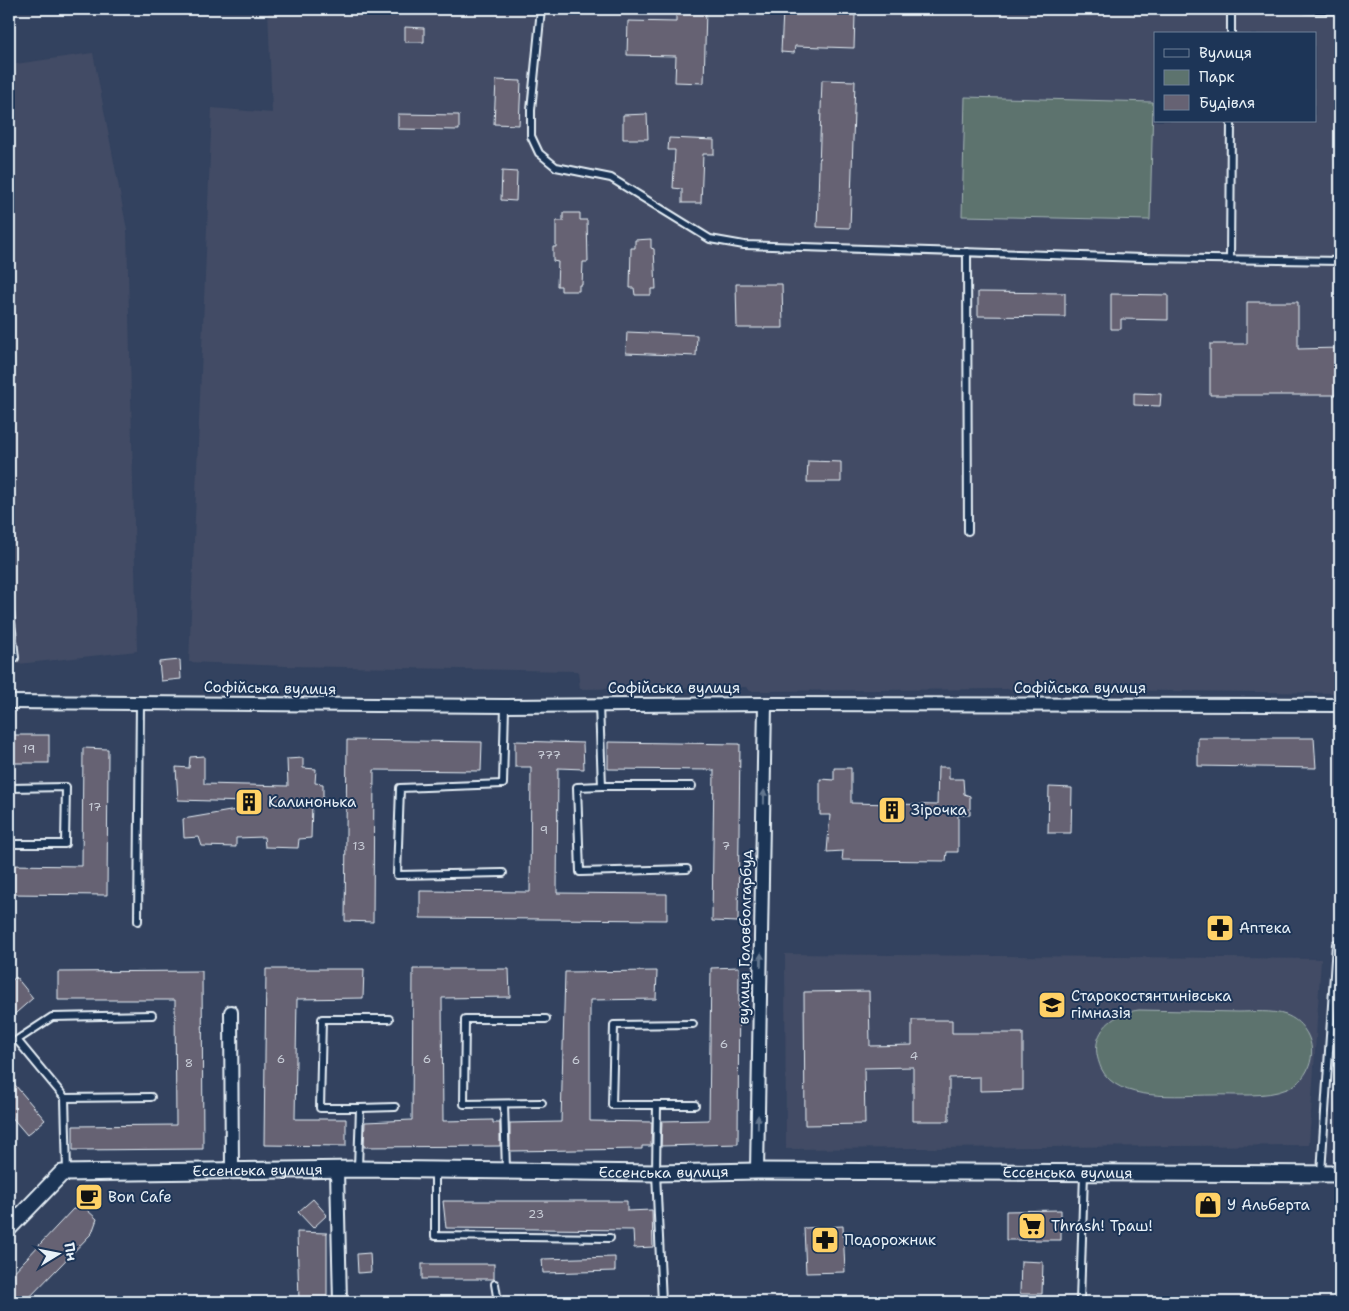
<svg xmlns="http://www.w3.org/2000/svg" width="1349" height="1311" font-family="'Shantell Sans',sans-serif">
	<rect width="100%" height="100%" fill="#33425f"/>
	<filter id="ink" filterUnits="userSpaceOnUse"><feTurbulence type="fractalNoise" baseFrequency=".02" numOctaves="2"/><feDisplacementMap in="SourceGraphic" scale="10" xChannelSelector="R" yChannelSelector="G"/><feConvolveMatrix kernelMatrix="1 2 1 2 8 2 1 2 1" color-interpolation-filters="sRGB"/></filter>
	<g filter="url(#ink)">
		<g fill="#424c65" fill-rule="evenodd">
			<path d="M268 9H1340V693L1004 689 750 691 746 687 580 689 578 671 288 666 189 662 212 108 272 113ZM1155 34H1315V121H1155Z"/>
			<path d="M93 53 127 230 137 651 9 665V65Z"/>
			<path d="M785 954 1321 959 1309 1145 786 1149Z"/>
		</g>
		<g fill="#5d736e" stroke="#a2b2b3">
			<path d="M965 97 1153 102 1150 220 962 216Z"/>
			<path d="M1139 1010C1172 1011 1205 1011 1238 1012 1253 1012 1272 1010 1286 1015 1294 1018 1300 1023 1304 1029 1319 1049 1311 1079 1287 1089 1265 1098 1236 1094 1212 1095 1180 1095 1117 1103 1101 1068 1097 1058 1095 1049 1098 1039 1104 1021 1122 1012 1139 1010Z"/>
		</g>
		<g fill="#666273" stroke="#e8f1f8">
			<path d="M676 9H706L704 83 675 82 676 56 627 55 628 21 676 22Z"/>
			<path d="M783 11 855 15 854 48 795 46 794 53 781 52Z"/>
			<path d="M405 27 424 28V42H405Z"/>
			<path d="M496 80 521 81 519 125 494 124Z"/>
			<path d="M822 80 855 81 850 228 817 227Z"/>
			<path d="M398 114 459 115V130L398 129Z"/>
			<path d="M647 114 648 139H623V115Z"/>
			<path d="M669 138 714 140V154H703L701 203H682V189L673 188 675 150H668Z"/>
			<path d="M502 171 517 172 516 201 501 200Z"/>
			<path d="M563 213H580V220H587L588 262H583L582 285H579V291H561V286H557L558 262 553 261V247H556V221H563Z"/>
			<path d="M651 239V248L654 249 656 289H651V295H635L634 288H630L631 248H635V240Z"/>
			<path d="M736 284H782L783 328H737Z"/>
			<path d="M978 292 1065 293V317L978 316Z"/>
			<path d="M1111 294 1168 295V320L1121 319V329H1111Z"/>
			<path d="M1247 302H1298V349L1340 348V395H1210V344H1247Z"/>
			<path d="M627 332 697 335 696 356 626 353Z"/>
			<path d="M1134 393 1161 394 1160 406 1134 405Z"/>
			<path d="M808 461 841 462V482H807Z"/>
			<path d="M180 660 181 679 161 681 159 662Z"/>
			<rect x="9" y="735" width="40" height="28"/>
			<path d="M1198 738H1314L1316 768 1198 766Z"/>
			<path d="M347 740 482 742 481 771 374 770 373 922 345 921Z"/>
			<path d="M515 741 583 743 584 769 558 768 557 893 667 894V920L420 918V891L530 892 531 767H515Z"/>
			<path d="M608 742 740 744 738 922 712 921 714 770 608 769Z"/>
			<path d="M83 748 108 749 107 895 9 894V865L82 866Z"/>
			<path d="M204 756V784L288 786 287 759 303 758V768L316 769 315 783 323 784V803H312L311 838 299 839 298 848 265 847 264 837 236 838V847L202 846 199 837 184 838 183 819 248 808 247 802 178 800 176 767 189 768 190 757Z"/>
			<path d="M938 767H949V779H963L964 794 970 796V815H958V852H947L946 861 842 860 843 851 827 852 830 815H820V779L834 780V768H851V803L937 805Z"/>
			<path d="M1049 787 1072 788 1071 833H1048Z"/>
			<path d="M739 967 738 1144 661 1146 662 1121 709 1120 711 968Z"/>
			<path d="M266 969H364L363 998 297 999 295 1119H346V1146L264 1145Z"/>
			<path d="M413 969H509L510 997 442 998 443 1121 493 1120V1123H500V1146L364 1147 365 1122 412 1120Z"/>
			<path d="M202 971 203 1149 73 1150V1126L176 1125 175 1000H58V972Z"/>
			<path d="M657 971 656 999 590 1000V1121L652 1122 651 1146H642V1149L510 1151V1123L561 1122 565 972Z"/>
			<path d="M16 977 33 998 9 1019V983Z"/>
			<path d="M869 991 870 1046 912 1045V1020H952V1033H1023V1090L980 1091V1077L949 1078V1121H913V1067L864 1068 865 1124 805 1125 804 992Z"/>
			<path d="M9 1078 45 1120 27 1135 9 1114Z"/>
			<path d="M95 1189 97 1203 84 1204 83 1191Z"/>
			<path d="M313 1199 327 1215 313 1228 298 1212Z"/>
			<path d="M443 1201H627V1211L652 1210 653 1247 634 1248 633 1230 446 1228Z"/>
			<path d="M73 1209H86L97 1219 92 1233 25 1302H9V1277Z"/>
			<path d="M1061 1210V1240H1006V1211Z"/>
			<path d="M843 1226 845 1272 806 1273 804 1228Z"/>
			<path d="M297 1232 327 1233V1302H299Z"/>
			<path d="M370 1253 371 1272 358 1273 357 1254Z"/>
			<path d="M615 1257V1271L543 1273 542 1259Z"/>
			<path d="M1021 1261 1043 1262 1042 1294H1020Z"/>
			<rect x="422" y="1264" width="72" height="15"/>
		</g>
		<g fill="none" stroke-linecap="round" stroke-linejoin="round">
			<defs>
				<g id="service">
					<path d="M541 9 531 110V136L539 153 556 167 611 178 710 239 744 245 1143 258 1340 261"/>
					<path d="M1306 9 1340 10"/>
					<path d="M1231 34V9"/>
					<path d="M967 252 968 531"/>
					<path d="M1230 260 1231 121"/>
					<path d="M9 603 15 658"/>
					<path d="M599 705 602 786 577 787 580 872 687 869"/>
					<path d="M602 786H692"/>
					<path d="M9 788 66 787 65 844H9"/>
					<path d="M503 873 397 875 400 788 503 784 505 706"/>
					<path d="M138 921 140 703"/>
					<path d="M693 1024 614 1025 612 1105H695"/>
					<path d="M65 1098 17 1040 52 1017 152 1015"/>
					<path d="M542 1103 464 1104 465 1019H546"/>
					<path d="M504 1104 506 1170"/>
					<path d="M657 1105 656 1173 662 1302"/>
					<path d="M360 1108 395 1107"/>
					<path d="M358 1168 360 1108H320L322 1019H389"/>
					<path d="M435 1171V1236L610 1238"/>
					<path d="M67 1172 65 1098 151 1097"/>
					<path d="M1321 1173 1336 944"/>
					<path d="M9 1208 15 1220"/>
					<path d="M495 1284 498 1302"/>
					<path d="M1080 1302 1084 1173"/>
				</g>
				<g id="minor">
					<path d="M9 702 505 706 765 704 1340 705"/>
					<path d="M231 1012 232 1171"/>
					<path d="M337 1170 340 1302"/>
					<path d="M757 1171 765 704"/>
				</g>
				<g id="tertiary">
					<path id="s1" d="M9 1228 62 1173 358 1169 656 1173 757 1171 1340 1174"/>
				</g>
			</defs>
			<use href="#service" stroke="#e8f1f8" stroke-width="10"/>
			<use href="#minor" stroke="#e8f1f8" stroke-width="16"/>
			<use href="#tertiary" stroke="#e8f1f8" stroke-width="19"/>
			<use href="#service" stroke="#1d3557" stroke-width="6"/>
			<use href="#minor" stroke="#1d3557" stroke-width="12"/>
			<use href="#tertiary" stroke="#1d3557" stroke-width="15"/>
		</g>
		<defs><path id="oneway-solid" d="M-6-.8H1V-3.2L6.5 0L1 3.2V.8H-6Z" transform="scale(1.25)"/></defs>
		<g fill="#64778f">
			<use href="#oneway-solid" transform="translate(764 797) rotate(-89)"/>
			<use href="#oneway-solid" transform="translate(761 960) rotate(-89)"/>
			<use href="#oneway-solid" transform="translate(758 1122) rotate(-89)"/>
		</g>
	</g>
	<defs>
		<symbol id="building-square" viewBox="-11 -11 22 22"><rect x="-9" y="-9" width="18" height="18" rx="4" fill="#ffd166" stroke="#1d3557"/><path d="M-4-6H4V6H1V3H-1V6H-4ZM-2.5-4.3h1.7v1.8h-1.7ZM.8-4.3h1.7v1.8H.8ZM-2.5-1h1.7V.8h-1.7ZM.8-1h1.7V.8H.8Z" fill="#111"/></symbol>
		<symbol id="pharmacy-square" viewBox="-11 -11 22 22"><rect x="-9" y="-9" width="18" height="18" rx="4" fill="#ffd166" stroke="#1d3557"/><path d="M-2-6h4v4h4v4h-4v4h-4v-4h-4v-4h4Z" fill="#111"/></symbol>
		<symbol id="school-square" viewBox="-11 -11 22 22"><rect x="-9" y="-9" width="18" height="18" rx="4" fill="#ffd166" stroke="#1d3557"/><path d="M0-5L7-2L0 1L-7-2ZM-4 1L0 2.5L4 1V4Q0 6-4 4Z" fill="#111"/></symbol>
		<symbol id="cafe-square" viewBox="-11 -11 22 22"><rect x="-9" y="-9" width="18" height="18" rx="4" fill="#ffd166" stroke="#1d3557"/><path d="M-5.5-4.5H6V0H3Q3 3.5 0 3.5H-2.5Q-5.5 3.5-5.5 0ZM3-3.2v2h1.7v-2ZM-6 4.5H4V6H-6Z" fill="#111"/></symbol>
		<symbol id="shop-square" viewBox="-11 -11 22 22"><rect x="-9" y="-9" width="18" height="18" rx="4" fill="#ffd166" stroke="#1d3557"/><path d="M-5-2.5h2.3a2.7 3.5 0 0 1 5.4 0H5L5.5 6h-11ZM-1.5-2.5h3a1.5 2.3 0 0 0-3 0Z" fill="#111"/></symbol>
		<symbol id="supermarket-square" viewBox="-11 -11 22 22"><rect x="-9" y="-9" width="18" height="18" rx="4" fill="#ffd166" stroke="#1d3557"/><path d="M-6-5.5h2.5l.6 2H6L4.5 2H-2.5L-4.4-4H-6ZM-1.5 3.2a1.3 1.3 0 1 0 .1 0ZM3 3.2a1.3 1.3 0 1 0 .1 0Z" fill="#111"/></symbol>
	</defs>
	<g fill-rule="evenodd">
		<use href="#building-square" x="233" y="786" width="32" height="32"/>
		<use href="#building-square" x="876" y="794" width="32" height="32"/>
		<use href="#pharmacy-square" x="1204" y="912" width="32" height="32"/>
		<use href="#school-square" x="1036" y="989" width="32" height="32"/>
		<use href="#cafe-square" x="73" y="1181" width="32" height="32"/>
		<use href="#shop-square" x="1192" y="1189" width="32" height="32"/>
		<use href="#supermarket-square" x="1016" y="1210" width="32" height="32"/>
		<use href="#pharmacy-square" x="809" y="1224" width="32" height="32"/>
	</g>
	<g text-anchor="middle" stroke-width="4" stroke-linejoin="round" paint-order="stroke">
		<g font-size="12" fill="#c8cdd7">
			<text x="29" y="753">19</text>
			<text x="549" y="759">777</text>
			<text x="95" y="811">17</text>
			<text x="544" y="834">9</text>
			<text x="359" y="850">13</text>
			<text x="726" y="850">7</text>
			<text x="724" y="1048">6</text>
			<text x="914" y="1060">4</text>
			<text x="281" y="1063">6</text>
			<text x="427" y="1063">6</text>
			<text x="576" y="1064">6</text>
			<text x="189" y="1067">8</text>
			<text x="536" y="1218">23</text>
		</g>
		<g font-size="15" fill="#e8f1f8" stroke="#1d3557">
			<text transform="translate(270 688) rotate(1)" y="5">Софійська вулиця</text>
			<text x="674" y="693">Софійська вулиця</text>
			<text x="1080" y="693">Софійська вулиця</text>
			<text transform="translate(745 937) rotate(-89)" y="5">вулиця Головболгарбуд</text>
			<text dy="5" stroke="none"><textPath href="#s1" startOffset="272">Ессенська вулиця</textPath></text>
			<text dy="5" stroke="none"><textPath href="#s1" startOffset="678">Ессенська вулиця</textPath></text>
			<text dy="5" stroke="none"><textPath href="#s1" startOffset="1082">Ессенська вулиця</textPath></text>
		</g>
		<g font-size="15" fill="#e8f1f8" stroke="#1d3557" text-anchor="start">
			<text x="268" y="807">Калинонька</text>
			<text x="911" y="815">Зірочка</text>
			<text x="1239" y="933">Аптека</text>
			<text x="1071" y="1001">Старокостянтинівська<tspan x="1071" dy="17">гімназія</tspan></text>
			<text x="108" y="1202">Bon Cafe</text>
			<text x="1227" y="1210">У Альберта</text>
			<text x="1051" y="1231">Thrash! Траш!</text>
			<text x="844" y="1245">Подорожник</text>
		</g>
	</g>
	<rect width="1349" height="1311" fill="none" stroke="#1d3557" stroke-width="30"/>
	<rect x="15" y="15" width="1319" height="1281" fill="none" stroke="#e8f1f8" stroke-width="2" filter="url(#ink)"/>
	<rect x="1154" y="32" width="162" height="90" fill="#1d3557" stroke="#6e8097"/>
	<rect x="1164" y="49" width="25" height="8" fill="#1d3557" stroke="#6e8097"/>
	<text x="1199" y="58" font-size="15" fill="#e8f1f8">Вулиця</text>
	<rect x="1164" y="70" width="25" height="15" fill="#5d736e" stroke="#6e8097"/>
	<text x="1199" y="82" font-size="15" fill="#e8f1f8">Парк</text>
	<rect x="1164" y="95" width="25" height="15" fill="#666273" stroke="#6e8097"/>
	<text x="1199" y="108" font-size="15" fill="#e8f1f8">Будівля</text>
	<g transform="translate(58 1254) rotate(80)" stroke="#1d3557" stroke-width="4" paint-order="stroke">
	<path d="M0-4L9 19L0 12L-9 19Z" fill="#e8f1f8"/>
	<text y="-8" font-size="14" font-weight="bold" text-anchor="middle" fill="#e8f1f8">Пн</text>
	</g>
</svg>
